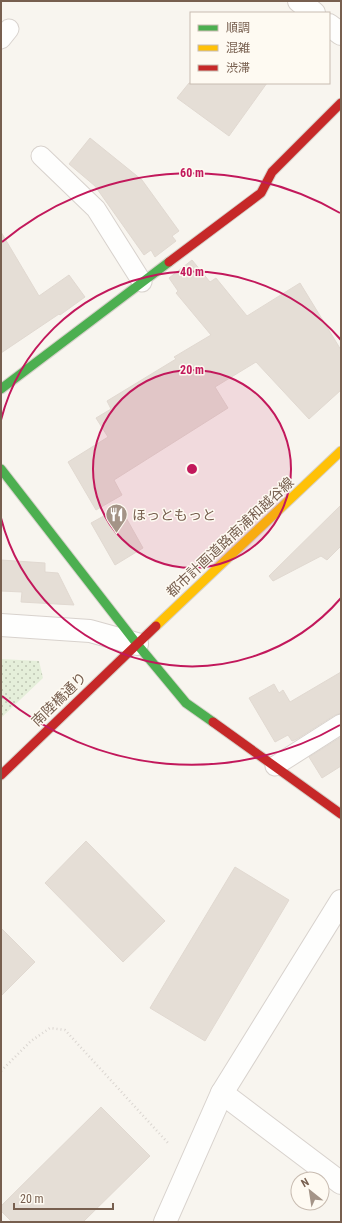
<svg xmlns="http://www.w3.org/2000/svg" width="342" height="1223" font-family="'Roboto Condensed','Noto Sans JP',sans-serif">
	<defs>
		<pattern id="park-dots" width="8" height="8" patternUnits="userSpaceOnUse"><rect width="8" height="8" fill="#e5efda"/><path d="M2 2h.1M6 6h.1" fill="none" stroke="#bec5b3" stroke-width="1.8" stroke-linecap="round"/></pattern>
	</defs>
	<rect width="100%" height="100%" fill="#f8f5ef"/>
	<path fill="url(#park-dots)" d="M1 659 39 661 43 678 1 718Z"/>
	<g fill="#e5ded6" stroke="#e1d9d1">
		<path d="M189 83H267L229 136 177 98Z"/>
		<path d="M90 138 142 180 179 231 172 236 176 241 155 257 151 250 144 255 95 186 69 164Z"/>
		<path d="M1 232 39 296 69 275 85 297 60 315 59 314 1 353Z"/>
		<path d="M192 260 210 282 216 278 247 316 300 283 341 350V390L309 419 256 362 215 387 228 408 114 480 122 495 96 510 68 462 108 437 96 418 111 409 107 401 176 359 174 357 211 335 176 293 178 291 169 278Z"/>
		<path d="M341 505V546L327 560 321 556 273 581 269 576Z"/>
		<path d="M120 507 143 548 115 565 91 523Z"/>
		<path d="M1 560 45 563V572L58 573 74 605 21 602 22 592 1 591Z"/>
		<path d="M341 672V713L335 715 297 739 292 741 288 735 275 742 249 698 274 684 279 693 283 690 290 702Z"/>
		<path d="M341 737V766L322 778 309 757Z"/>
		<path d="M86 841 165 921 123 962 45 883Z"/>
		<path d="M235 867 289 900 205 1041 150 1008Z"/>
		<path d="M1 928 35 962 1 996Z"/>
		<path d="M101 1107 150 1156 83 1222H12L1 1211V1206Z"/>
	</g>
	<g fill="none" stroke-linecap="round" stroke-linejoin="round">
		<defs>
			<g id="lane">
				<path d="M1 39 9 29"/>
				<path d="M41 156 96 209 142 282"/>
				<path d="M275 766 341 724"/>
			</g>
			<g id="street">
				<path d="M299 1 314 13"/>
				<path d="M329 25 341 34"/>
				<path d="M1 625 90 631 137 644"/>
				<path d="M222 1093 341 1183"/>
				<path d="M165 1222 222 1093 341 901"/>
			</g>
			<g id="fast">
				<path d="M1 389 169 262"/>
				<path d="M1 469 137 644 186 703 213 722"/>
			</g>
			<path id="slow" d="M156 626 341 451"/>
			<g id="jam">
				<path d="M169 262 261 193 272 172 341 103"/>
				<path d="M213 722 341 814"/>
				<path d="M1 775 156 626"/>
			</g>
		</defs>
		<use href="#lane" stroke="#d8d2cd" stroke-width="21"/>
		<use href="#street" stroke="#d8d2cd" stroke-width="24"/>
		<use href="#fast" stroke="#d6d1ca" stroke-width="11"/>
		<use href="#slow" stroke="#d6d1ca" stroke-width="11"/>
		<use href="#jam" stroke="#d6d1ca" stroke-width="11"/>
		<path stroke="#dad5d0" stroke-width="2.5" stroke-dasharray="1 3" stroke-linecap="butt" d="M1 1071 31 1041 50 1028 65 1030 168 1143"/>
		<use href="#lane" stroke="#fefefd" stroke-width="19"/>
		<use href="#street" stroke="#fefefd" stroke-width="22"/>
		<use href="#fast" stroke="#4caf50" stroke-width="9"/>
		<use href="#slow" stroke="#ffc107" stroke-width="9"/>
		<use href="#jam" stroke="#c62828" stroke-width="9"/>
	</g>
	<circle cx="192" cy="469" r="99" fill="#c2185b" fill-opacity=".12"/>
	<g fill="none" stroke="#c2185b" stroke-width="2">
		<circle cx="192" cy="469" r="99"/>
		<path d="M341 598A197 197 0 0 1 1 518M1 420A197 197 0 0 1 341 340"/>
		<path d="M340 725A296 296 0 0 1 2 696M2 242A296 296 0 0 1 340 213"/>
	</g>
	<defs>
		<symbol id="restaurant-pin" viewBox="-11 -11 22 30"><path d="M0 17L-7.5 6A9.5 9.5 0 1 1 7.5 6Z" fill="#a49487" stroke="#fefaf2"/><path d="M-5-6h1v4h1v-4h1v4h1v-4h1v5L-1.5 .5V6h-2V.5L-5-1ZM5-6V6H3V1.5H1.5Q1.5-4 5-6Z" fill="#fff"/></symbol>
	</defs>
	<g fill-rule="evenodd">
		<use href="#restaurant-pin" x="104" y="502" width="25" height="34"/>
	</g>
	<g text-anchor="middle" stroke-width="3" stroke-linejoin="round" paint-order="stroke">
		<g font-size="14" fill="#775f4f" stroke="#fefaf2" text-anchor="start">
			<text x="132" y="520">ほっともっと</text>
		</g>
		<g font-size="14" fill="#775f4f" stroke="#fefaf2">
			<text transform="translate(230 537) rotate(-43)" y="5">都市計画道路南浦和越谷線</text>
			<text transform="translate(59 699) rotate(-44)" y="5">南陸橋通り</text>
		</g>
	</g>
	<circle cx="192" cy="469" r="6" fill="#c2185b" stroke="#fefaf2" stroke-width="2"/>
	<g font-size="12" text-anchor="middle" font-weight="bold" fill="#c2185b" stroke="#fefaf2" stroke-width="3" stroke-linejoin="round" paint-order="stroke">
		<text x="192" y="177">60 m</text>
		<text x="192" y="276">40 m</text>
		<text x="192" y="374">20 m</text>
	</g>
	<rect width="342" height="1223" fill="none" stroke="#775f4f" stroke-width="4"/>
	<rect x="190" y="12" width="140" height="72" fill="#fefaf2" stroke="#c8bcb1"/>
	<rect x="198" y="25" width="20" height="6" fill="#4caf50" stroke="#c8bcb1"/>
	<text x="226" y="32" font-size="12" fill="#775f4f">順調</text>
	<rect x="198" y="45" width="20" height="6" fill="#ffc107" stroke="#c8bcb1"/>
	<text x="226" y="52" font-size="12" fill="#775f4f">混雑</text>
	<rect x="198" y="65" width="20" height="6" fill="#c62828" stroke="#c8bcb1"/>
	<text x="226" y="72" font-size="12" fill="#775f4f">渋滞</text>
	<g transform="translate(310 1191) rotate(330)"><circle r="19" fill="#fefaf2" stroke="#c8bcb1"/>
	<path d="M0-3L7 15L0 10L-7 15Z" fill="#a49487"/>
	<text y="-6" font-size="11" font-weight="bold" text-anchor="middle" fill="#775f4f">N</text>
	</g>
	<path d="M14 1203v6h99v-6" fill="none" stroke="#775f4f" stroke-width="2"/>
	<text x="20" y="1203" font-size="12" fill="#775f4f" stroke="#fefaf2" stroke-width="3" paint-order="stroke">20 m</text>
</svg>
